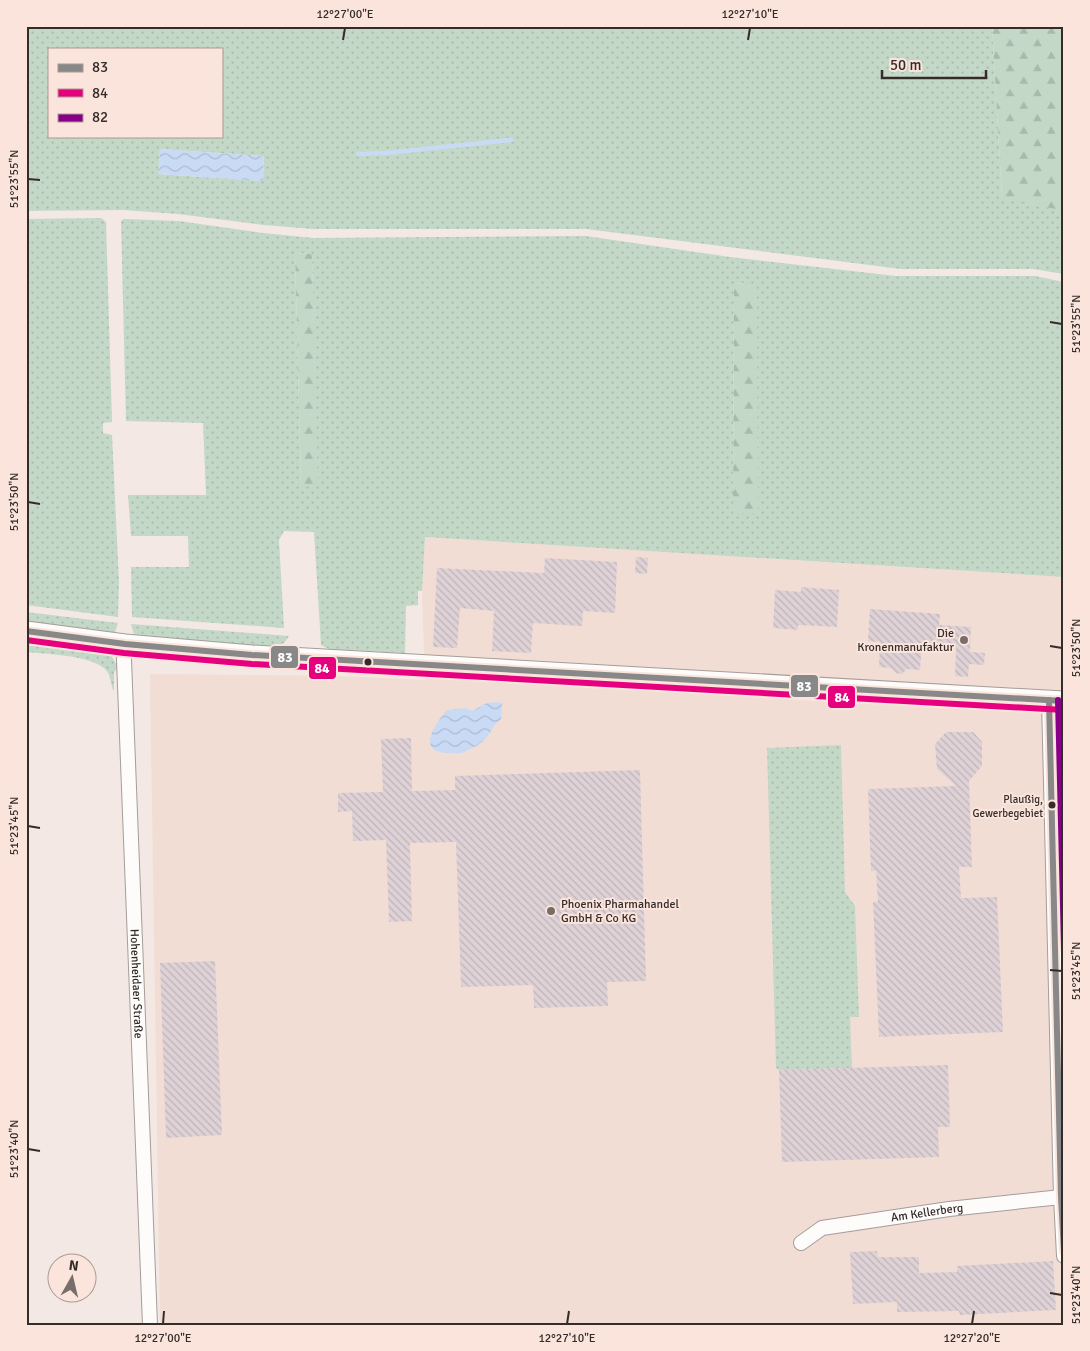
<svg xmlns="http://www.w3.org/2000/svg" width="1090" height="1351" font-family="Signika,sans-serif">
	<defs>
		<pattern id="grass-dots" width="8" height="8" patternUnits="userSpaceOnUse" patternTransform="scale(1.25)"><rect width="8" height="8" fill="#c4d8c8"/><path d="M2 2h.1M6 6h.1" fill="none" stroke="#a9baac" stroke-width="1.8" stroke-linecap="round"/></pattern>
		<pattern id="forest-firs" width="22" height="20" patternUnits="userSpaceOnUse" patternTransform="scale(1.25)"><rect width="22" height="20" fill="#c4d8c8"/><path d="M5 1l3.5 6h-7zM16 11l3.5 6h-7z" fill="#a9baac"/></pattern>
		<pattern id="water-waves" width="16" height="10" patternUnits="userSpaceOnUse" patternTransform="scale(1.25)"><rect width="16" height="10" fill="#c9daf5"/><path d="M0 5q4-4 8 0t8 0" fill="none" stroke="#adbbd2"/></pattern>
		<pattern id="building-back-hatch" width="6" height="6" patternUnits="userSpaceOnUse" patternTransform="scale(1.25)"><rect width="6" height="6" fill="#ded2d7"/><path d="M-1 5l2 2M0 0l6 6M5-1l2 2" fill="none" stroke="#bfb4b9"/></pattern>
	</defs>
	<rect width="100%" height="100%" fill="#f3e8e3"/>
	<path fill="#f2ddd5" d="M425 537 1064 577V1325H160L150 674 341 676 425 680 422 591Z"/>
	<g fill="url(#grass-dots)" fill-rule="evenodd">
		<path d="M26 26H992L1002 197 1064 211V274L1033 269H901L586 229H313L264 225 178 214 123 210 26 211ZM49 49H221V136H49ZM160 149 264 156 263 181 158 174Z"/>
		<path d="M101 218 106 222 112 422 103 423V433L112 435 119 582 118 617 26 605V219Z"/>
		<path d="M124 219 179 221 263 233 313 238 586 236 730 257 896 276H1035L1064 282V577L425 537 422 591H418V605L406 606 405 653 329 649 321 645 314 532 284 531 279 540 284 628 132 617 131 567H189L188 536H131L128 495H206L203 423 126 421 121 221ZM295 253 312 254 317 484H301ZM734 283 757 284V513H733Z"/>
		<path d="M26 612 118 623 115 632 109 635 26 623Z"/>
		<path d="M131 624 289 636 284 643 270 649 142 639 134 634Z"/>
		<path d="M26 640 96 649 109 652 114 660 118 668 114 672V690H113C111 684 110 675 107 671 94 655 46 654 26 652Z"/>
		<path d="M841 745 845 892 855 906 859 1017H850L852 1068 779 1070 776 1068 767 748Z"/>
	</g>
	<g fill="url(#forest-firs)">
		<path d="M992 26H1064V211L1002 198Z"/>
		<path d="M295 253 312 254 318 484H301Z"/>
		<path d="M734 283 757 284 758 513H733Z"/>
	</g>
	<g fill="url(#water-waves)">
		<path d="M160 149 264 156 263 181 158 174Z"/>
		<path d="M495 702 502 703 501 719C494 724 492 730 487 737 482 743 475 747 468 750 461 754 457 754 449 753 415 753 435 724 447 710L466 708 472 711 487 703Z"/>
	</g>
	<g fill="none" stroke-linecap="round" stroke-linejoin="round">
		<path stroke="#c9daf5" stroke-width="4.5" d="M358 154 386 153 511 140"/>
	</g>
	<g fill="url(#building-back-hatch)">
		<path d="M636 557 648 558 647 574 635 573Z"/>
		<path d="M545 558 617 562 615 613 583 611 582 626 533 623 531 653 492 651 494 611 460 608 457 648 433 647 437 568 544 573Z"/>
		<path d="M801 587 839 590 837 627 798 625V630L773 628 775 590 801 592Z"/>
		<path d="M870 609 940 614 939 625 971 627 970 652 985 653 984 665 969 664 968 677 955 676 956 647 922 645 920 670 907 669 902 674 896 673 891 668 879 667 880 642 868 641Z"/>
		<path d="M946 732H973L982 742V766L969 781 972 867H959L961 898 997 897 1003 1032 879 1037 873 902H878L876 871H871L868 789 956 786 937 769 935 744Z"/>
		<path d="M411 738 412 791 455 790V776L640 770 646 981 607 982 608 1006 534 1008 533 985 461 987 456 842 410 843 412 921 389 922 386 840 353 841 352 811 338 812V793L383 792 381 739Z"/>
		<path d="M215 961 222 1135 166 1138 160 963Z"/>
		<path d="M948 1065 950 1127H938L939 1157 782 1162 779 1070Z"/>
		<path d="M877 1251 878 1257H919V1273L957 1272V1266L1053 1261 1056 1310 960 1315 959 1311 897 1312V1302L853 1304 850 1252Z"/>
	</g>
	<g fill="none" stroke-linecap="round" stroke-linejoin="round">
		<defs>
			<g id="street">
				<path id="s1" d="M125 644 124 660 150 1325"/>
				<path d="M1049 700 1061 1197 1064 1256"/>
				<path id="s2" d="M801 1243 822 1228 949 1209 1061 1197"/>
			</g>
			<path id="secondary" d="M26 631 125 644 252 655 1064 701"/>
		</defs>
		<use href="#street" stroke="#a59d99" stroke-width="16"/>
		<use href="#secondary" stroke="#a59d99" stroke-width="21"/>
		<use href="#street" stroke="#fdfcfb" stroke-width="14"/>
		<use href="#secondary" stroke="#fdfcfb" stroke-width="19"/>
		<defs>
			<g id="bus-1">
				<path d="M26 631 125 644 252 655 1064 701"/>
				<path d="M1049 700 1061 1197 1064 1251"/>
			</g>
			<path id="bus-2" d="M26 640 124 653 252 664 1064 710"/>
			<path id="bus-3" d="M1058 700 1064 948"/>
		</defs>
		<use href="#bus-1" stroke="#fae4dc" stroke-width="10"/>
		<use href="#bus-2" stroke="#fae4dc" stroke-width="10"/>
		<use href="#bus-3" stroke="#fae4dc" stroke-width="10"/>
		<use href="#bus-1" stroke="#888" stroke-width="6"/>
		<use href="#bus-2" stroke="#e5007d" stroke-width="6"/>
		<use href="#bus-3" stroke="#808" stroke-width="6"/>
	</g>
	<path fill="none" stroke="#342c29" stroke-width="2" d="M343 40 345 28M748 40 750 28M28 179 40 180M1050 322 1062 324M28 502 40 504M1050 646 1062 648M28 826 40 828M1050 970 1062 971M28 1149 40 1151M1050 1293 1062 1295M163 1324 164 1311M567 1324 569 1311M972 1324 974 1311"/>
	<g fill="#776e6a" stroke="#fae4dc" stroke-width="2">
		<circle cx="964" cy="640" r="5"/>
		<circle cx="551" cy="911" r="5"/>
	</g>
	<g fill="#342c29" stroke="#fae4dc" stroke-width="2">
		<circle cx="368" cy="662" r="4.5"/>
		<circle cx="1052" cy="805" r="4.5"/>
	</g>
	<g text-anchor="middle" stroke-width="4" stroke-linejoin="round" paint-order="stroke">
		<g font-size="11" fill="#342c29" stroke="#fae4dc" text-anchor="end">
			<text x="1043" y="803">Plaußig,<tspan x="1043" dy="14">Gewerbegebiet</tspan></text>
		</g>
		<g font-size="12" fill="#342c29" stroke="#fae4dc" text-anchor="end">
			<text x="954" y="637">Die<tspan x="954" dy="14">Kronenmanufaktur</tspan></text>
			<text x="561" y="908" text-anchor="start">Phoenix Pharmahandel<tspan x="561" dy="14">GmbH &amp; Co KG</tspan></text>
		</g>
		<g font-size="12" fill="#342c29" stroke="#fae4dc">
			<text dy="4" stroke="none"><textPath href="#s1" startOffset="340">Hohenheidaer Straße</textPath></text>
			<text dy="4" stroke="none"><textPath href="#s2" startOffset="132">Am Kellerberg</textPath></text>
		</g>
	</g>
	<g stroke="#fae4dc" stroke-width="2">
		<rect x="270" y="645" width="29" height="24" rx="5" fill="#888"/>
		<rect x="308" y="656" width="29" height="24" rx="5" fill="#e5007d"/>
		<rect x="790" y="674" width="29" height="24" rx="5" fill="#888"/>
		<rect x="827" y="685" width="29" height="24" rx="5" fill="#e5007d"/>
	</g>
	<g font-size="14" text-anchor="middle" font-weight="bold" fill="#fff">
		<text x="285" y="662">83</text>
		<text x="322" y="673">84</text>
		<text x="804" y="691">83</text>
		<text x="842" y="702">84</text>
	</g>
	<rect width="1090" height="1351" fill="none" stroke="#fae4dc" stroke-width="55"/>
	<rect x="48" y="48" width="175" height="90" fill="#fae4dc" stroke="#ab9a94"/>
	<rect x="58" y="64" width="25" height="8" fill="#888888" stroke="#ab9a94"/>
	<text x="92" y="72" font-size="15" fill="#342c29">83</text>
	<rect x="58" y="89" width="25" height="8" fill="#e5007d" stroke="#ab9a94"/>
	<text x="92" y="98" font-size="15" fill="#342c29">84</text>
	<rect x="58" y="114" width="25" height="8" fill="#880088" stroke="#ab9a94"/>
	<text x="92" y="122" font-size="15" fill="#342c29">82</text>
	<g transform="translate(72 1278) rotate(8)"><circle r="24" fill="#fae4dc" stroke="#ab9a94"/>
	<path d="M0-4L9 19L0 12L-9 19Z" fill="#776e6a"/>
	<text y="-8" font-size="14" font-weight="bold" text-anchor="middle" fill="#342c29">N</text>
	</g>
	<path d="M882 70v8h104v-8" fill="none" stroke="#342c29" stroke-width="2.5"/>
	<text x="890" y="70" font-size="15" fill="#342c29" stroke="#fae4dc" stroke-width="4" paint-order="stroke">50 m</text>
	<rect x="28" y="28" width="1034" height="1296" fill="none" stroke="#342c29" stroke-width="2"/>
	<g font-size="12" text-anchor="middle" fill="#342c29">
		<text x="345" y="18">12°27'00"E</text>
		<text x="750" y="18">12°27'10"E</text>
		<text transform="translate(14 179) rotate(-90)" y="4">51°23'55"N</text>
		<text transform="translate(1076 324) rotate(-90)" y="4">51°23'55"N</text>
		<text transform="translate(14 502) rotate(-90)" y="4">51°23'50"N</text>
		<text transform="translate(1076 648) rotate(-90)" y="4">51°23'50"N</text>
		<text transform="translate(14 826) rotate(-90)" y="4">51°23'45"N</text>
		<text transform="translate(1076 971) rotate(-90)" y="4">51°23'45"N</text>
		<text transform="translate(14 1149) rotate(-90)" y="4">51°23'40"N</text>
		<text transform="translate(1076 1295) rotate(-90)" y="4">51°23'40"N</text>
		<text x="163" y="1342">12°27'00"E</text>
		<text x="567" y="1342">12°27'10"E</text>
		<text x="972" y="1342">12°27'20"E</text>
	</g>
</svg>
